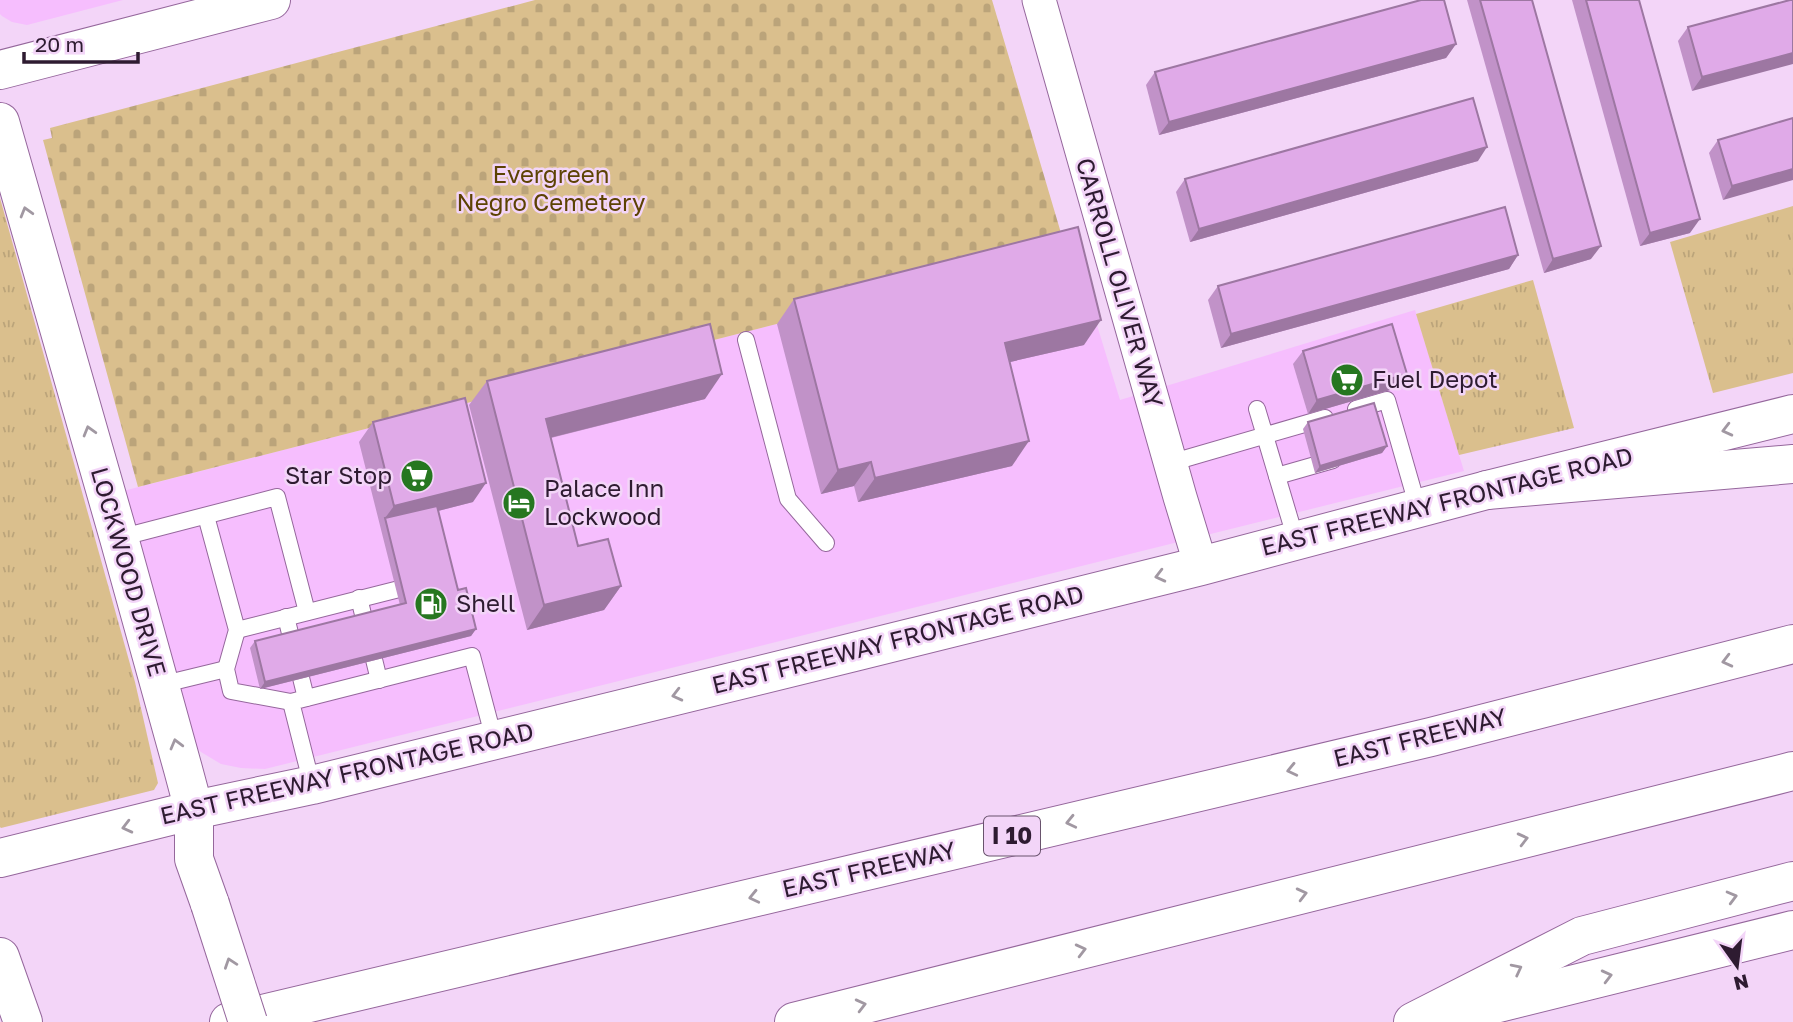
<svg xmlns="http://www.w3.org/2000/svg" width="1793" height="1022" font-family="'Golos Text',sans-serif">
	<defs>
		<pattern id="grass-tufts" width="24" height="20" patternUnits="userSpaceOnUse" patternTransform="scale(1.75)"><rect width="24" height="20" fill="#dabf8d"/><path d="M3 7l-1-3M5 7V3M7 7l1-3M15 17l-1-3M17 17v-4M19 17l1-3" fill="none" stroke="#bba47a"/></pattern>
		<pattern id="cemetery-stones" width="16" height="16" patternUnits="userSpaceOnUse" patternTransform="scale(1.75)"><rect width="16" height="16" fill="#dabf8d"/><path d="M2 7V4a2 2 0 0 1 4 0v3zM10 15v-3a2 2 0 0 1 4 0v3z" fill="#bba47a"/></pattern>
	</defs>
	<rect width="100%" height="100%" fill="#f3d5f8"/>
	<g fill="#f6befe">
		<path d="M0 0H123L27 25 12 22 2 16 0 14Z"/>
		<path d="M1073 247 1120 400 1415 310 1464 471 265 769 241 768 221 764 201 752 188 739 123 491 1066 250Z"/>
	</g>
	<g fill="url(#grass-tufts)">
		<path d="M0 198 135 682 158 783 154 790 1 828 0 827Z"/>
		<path d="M1793 206V373L1713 393 1670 242Z"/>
		<path d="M1533 280 1574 428 1459 455 1416 314Z"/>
	</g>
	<path fill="url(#cemetery-stones)" d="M535 0H992L1066 250 138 487 43 140 52 138 50 128Z"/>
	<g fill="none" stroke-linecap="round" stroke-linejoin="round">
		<defs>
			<g id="lane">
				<path d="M746 340 788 499 826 543"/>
				<path d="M1257 409 1296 540"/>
				<path d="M1356 409 1387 400 1418 508"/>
				<path d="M1170 463 1325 418"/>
				<path d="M1277 476 1333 460"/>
				<path d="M206 516 237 630 226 669 231 691 291 702"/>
				<path d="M119 538 277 497 307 612"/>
				<path d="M359 598 379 680"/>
				<path d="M286 617 306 698"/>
				<path d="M237 630 415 585"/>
				<path d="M160 685 226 669"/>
				<path d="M312 785 291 702 472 656 494 739"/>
			</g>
			<path id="street" d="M1039 0 1180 497 1201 566"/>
			<g id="secondary">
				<path d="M0 70 271 0"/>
				<path d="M0 122 119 538 183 769 194 810V859L210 904"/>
				<path d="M0 858 194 810 312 785 854 652 1201 566 1487 490 1793 414"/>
				<path d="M0 957 23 1022"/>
				<path d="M1438 1018 1793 930"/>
			</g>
			<g id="highway">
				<path d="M1487 490 1793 464"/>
				<path d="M229 1022 1431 737 1793 644"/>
				<path d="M794 1022 1793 771"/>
				<path d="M1413 1022 1582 936 1793 881"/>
			</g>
		</defs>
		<use href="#lane" stroke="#95679c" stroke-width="18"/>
		<use href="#street" stroke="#95679c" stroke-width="35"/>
		<use href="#secondary" stroke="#95679c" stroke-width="40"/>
		<use href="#highway" stroke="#95679c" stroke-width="40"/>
		<use href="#lane" stroke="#fff" stroke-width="16"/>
		<use href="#street" stroke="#fff" stroke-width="33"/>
		<use href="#secondary" stroke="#fff" stroke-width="38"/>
		<use href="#highway" stroke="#fff" stroke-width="38"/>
		<defs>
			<path id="secondary-bridge" d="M210 904 248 1022"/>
		</defs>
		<use href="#secondary-bridge" stroke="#95679c" stroke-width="40" stroke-linecap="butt"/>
		<use href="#secondary-bridge" stroke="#fff" stroke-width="38"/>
	</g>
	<g fill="#c192c8">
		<path d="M1467 0H1532L1591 259 1544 273Z"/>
		<path d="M1572 0H1639L1690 233 1640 246Z"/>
		<path d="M1790 0 1692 91 1678 41 1688 27Z"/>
		<path d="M1456 44 1446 58 1159 135 1146 85 1155 72Z"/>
		<path d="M1793 118 1723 200 1709 153 1718 140Z"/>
		<path d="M1478 161 1190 242 1176 192 1185 179Z"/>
		<path d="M1518 255 1509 269 1221 348 1208 300 1218 286Z"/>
		<path d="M794 299 1084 345 1010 362 1012 466 858 502 854 486 821 494 777 324Z"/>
		<path d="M1303 351 1397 388 1308 414 1293 364Z"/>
		<path d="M487 381 705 399 551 438 578 546 621 586 604 610 527 630 469 405Z"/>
		<path d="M373 422 473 502 438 511 458 590 476 629 471 636 260 689 250 648 255 641 400 605 359 442Z"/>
		<path d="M1308 422 1387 446 1382 453 1315 473 1303 429Z"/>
	</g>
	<g fill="#9d77a2">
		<path d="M1456 44 1446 58 1159 135 1169 122Z"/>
		<path d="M1793 53V64L1692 91 1702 77Z"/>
		<path d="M1487 147 1478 161 1190 242 1199 229Z"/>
		<path d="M1793 169V180L1723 200 1732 186Z"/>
		<path d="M1700 219 1690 233 1640 246 1650 233Z"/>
		<path d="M1601 246 1591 259 1544 273 1553 259Z"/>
		<path d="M1518 255 1509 269 1221 348 1231 334Z"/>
		<path d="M1101 320 1084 345 988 367 1005 343Z"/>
		<path d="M722 374 705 399 529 443 546 419Z"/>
		<path d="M1407 374 1397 388 1308 414 1317 400Z"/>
		<path d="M1029 441 1012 466 858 502 875 478Z"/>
		<path d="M1387 446 1382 453 1315 473 1320 466Z"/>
		<path d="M871 462 854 486 821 494 838 470Z"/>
		<path d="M486 483 473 502 387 524 385 518 394 506Z"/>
		<path d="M621 586 604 610 527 630 544 605Z"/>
		<path d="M476 629 471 636 260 689 265 682Z"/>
	</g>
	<g fill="#e0aae8" stroke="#9d77a2" stroke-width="2">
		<path d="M1421 0H1444L1456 44 1169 122 1155 72Z"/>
		<path d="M1480 0H1532L1601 246 1553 259Z"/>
		<path d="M1586 0H1639L1700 219 1650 233Z"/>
		<path d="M1790 0H1793V53L1702 77 1688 27Z"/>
		<path d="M1473 98 1487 147 1199 229 1185 179Z"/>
		<path d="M1793 118V169L1732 186 1718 140Z"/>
		<path d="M1505 207 1518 255 1231 334 1218 286Z"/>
		<path d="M1078 227 1101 320 1005 343 1029 441 875 478 871 462 838 470 794 299Z"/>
		<path d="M710 324 722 374 546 419 578 546 608 539 621 586 544 605 487 381Z"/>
		<path d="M1392 324 1407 374 1317 400 1303 351Z"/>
		<path d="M465 398 486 483 394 506 373 422Z"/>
		<path d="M1374 403 1387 446 1320 466 1308 422Z"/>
		<path d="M437 506 458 590 466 588 476 629 265 682 255 641 406 603 385 518Z"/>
	</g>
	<defs><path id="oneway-chevron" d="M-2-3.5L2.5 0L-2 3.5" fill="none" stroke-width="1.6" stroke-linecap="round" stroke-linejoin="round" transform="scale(1.75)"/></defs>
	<g stroke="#a198a2">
		<use href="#oneway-chevron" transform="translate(26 212) rotate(-106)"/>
		<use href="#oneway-chevron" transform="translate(1727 430) rotate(166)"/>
		<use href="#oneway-chevron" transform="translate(89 431) rotate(-106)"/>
		<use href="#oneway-chevron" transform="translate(1160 576) rotate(166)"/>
		<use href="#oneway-chevron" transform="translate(1727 661) rotate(166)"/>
		<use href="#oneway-chevron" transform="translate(677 695) rotate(166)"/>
		<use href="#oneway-chevron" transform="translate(176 744) rotate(-105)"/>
		<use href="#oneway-chevron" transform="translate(1292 770) rotate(167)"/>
		<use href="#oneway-chevron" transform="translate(1071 822) rotate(167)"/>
		<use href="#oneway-chevron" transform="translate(127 827) rotate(166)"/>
		<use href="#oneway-chevron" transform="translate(1523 839) rotate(-14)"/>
		<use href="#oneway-chevron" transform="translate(1302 894) rotate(-14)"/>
		<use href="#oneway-chevron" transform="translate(754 897) rotate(167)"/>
		<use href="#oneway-chevron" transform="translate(1732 897) rotate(-15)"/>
		<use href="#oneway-chevron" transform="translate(1081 950) rotate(-14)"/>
		<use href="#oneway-chevron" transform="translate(230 963) rotate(-109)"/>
		<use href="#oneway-chevron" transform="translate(1517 969) rotate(-27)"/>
		<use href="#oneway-chevron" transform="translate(1607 976) rotate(-14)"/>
		<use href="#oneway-chevron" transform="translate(861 1005) rotate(-14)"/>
	</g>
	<defs>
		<symbol id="supermarket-disc" viewBox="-11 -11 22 22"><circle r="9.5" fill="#267720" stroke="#f3d5f8"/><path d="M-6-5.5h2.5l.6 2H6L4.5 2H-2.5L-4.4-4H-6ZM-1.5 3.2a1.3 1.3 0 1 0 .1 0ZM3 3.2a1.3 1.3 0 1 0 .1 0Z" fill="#fff"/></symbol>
		<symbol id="hotel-disc" viewBox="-11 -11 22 22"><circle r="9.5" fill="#267720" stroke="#f3d5f8"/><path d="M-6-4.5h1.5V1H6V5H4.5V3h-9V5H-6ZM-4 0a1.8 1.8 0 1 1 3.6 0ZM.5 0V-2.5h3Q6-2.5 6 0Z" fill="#fff"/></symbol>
		<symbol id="fuel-disc" viewBox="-11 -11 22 22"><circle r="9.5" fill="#267720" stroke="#f3d5f8"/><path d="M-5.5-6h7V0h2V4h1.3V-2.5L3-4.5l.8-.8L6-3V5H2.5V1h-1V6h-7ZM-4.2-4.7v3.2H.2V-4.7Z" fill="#fff"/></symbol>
	</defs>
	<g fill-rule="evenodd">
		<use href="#supermarket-disc" x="1328" y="361" width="38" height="38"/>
		<use href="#supermarket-disc" x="398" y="457" width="38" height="38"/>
		<use href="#hotel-disc" x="500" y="484" width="38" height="38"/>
		<use href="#fuel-disc" x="412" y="585" width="38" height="38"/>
	</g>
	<g text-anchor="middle" stroke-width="5" stroke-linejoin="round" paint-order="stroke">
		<rect fill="#f3d5f8" stroke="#69536d" stroke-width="2" x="984" y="816.5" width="56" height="39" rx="5"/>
		<g font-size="23" font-weight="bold" fill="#2e1b31">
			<text x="1012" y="844">I 10</text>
		</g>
		<g font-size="24" fill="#5c4203" stroke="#f3d5f8">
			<text x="551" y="183">Evergreen<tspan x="551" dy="28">Negro Cemetery</tspan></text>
		</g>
		<g font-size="24" fill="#2e1b31" stroke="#f3d5f8">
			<text transform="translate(1119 283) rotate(74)" y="8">CARROLL OLIVER WAY</text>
			<text transform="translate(1447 502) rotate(-14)" y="8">EAST FREEWAY FRONTAGE ROAD</text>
			<text transform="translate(128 572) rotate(74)" y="8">LOCKWOOD DRIVE</text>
			<text transform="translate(898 640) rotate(-14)" y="8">EAST FREEWAY FRONTAGE ROAD</text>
			<text transform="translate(1420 738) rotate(-14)" y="8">EAST FREEWAY</text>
			<text transform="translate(347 774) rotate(-13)" y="8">EAST FREEWAY FRONTAGE ROAD</text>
			<text transform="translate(869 870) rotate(-13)" y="8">EAST FREEWAY</text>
		</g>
		<g font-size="24" fill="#2e1b31" stroke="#f3d5f8" text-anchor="start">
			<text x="1372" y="388">Fuel Depot</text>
			<text x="392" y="484" text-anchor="end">Star Stop</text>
			<text x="544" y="497">Palace Inn<tspan x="544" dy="28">Lockwood</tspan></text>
			<text x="456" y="612">Shell</text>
		</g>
	</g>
	<g transform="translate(1737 966) rotate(166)" stroke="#f3d5f8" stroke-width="5" paint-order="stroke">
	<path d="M0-5L12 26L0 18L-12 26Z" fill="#2e1b31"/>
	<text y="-10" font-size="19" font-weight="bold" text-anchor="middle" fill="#2e1b31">N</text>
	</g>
	<path d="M24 52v10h114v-10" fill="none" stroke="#2e1b31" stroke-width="3.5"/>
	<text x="35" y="52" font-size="21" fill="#2e1b31" stroke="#f3d5f8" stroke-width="5" paint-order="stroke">20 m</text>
</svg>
